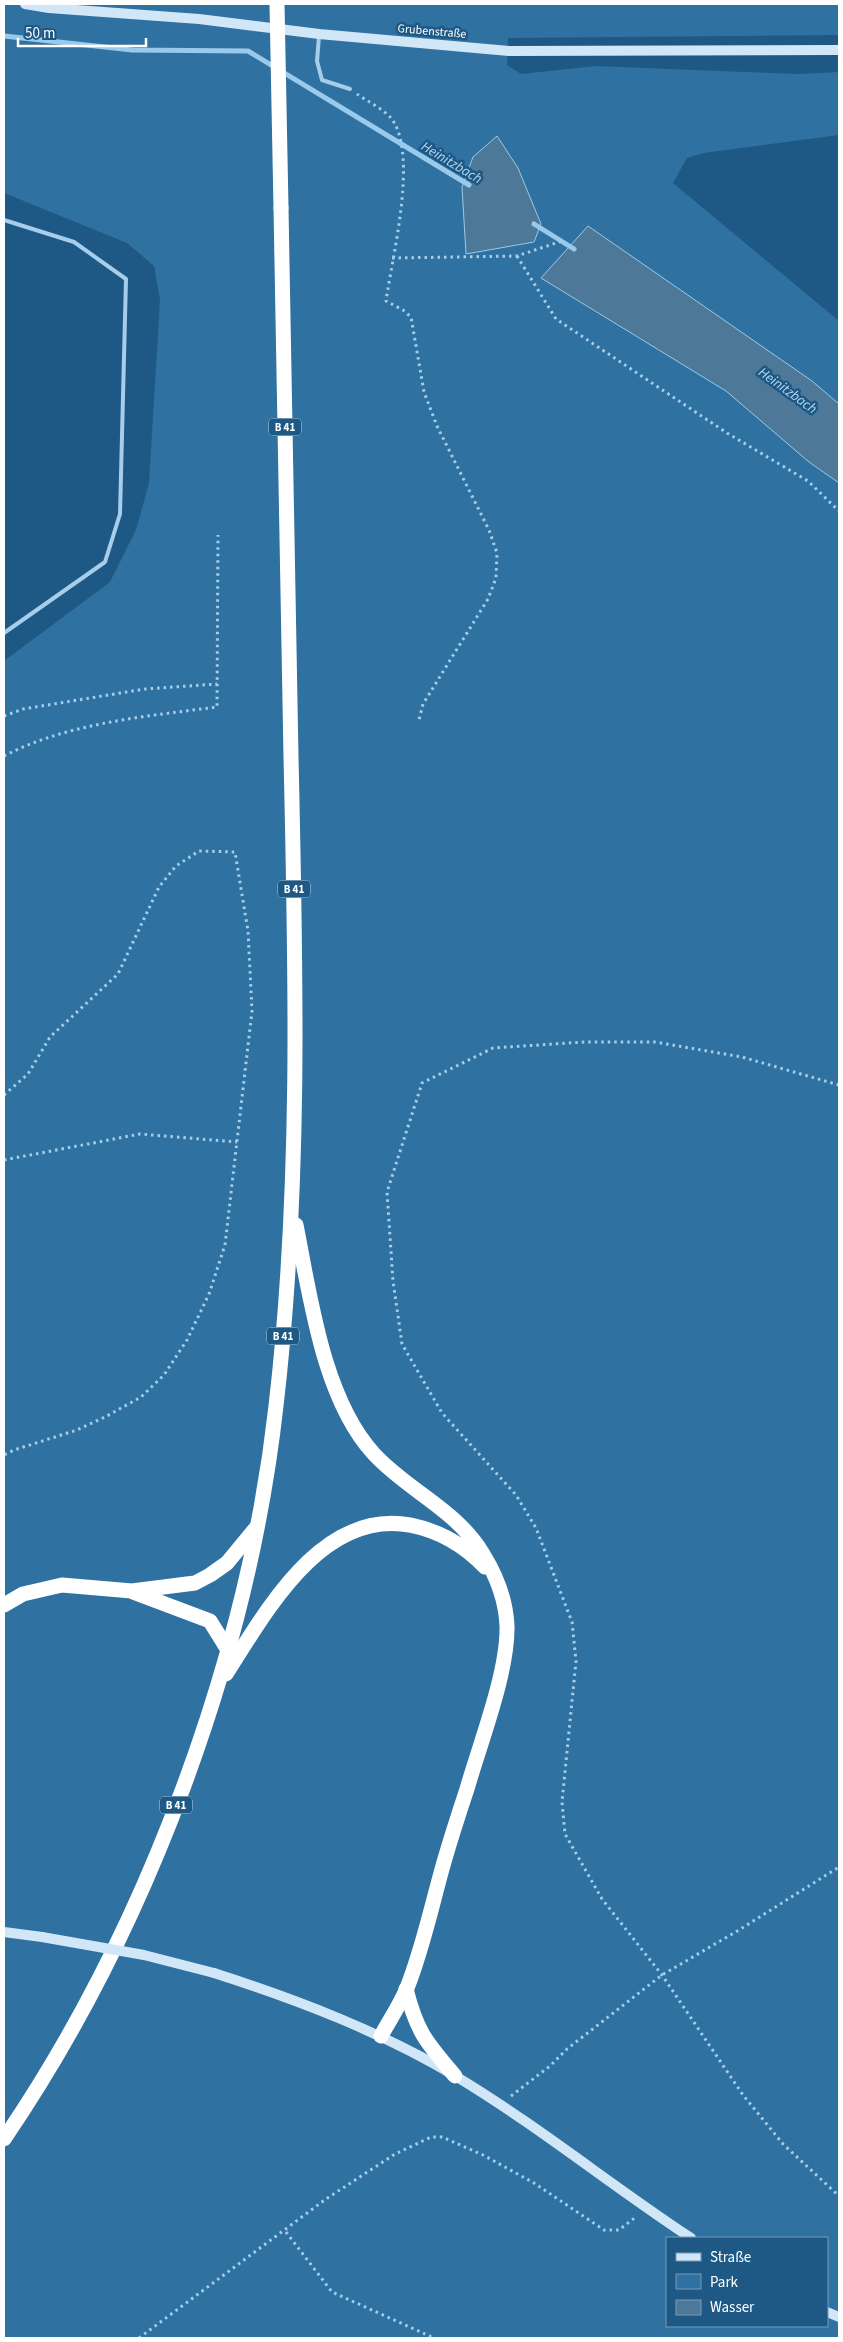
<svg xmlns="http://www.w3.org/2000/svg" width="843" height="2342" font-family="'Source Sans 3',sans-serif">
	<rect width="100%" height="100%" fill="#1e5884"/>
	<path fill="#2f71a1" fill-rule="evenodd" d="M4 4H839V35L508 38 507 65 521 74 596 66 798 74 839 72V135L704 153 687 158 673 183 839 321V2338H4V661L110 582 136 530 149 483 160 300 154 266 127 243 4 193ZM667 2238H827V2326H667Z"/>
	<g fill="#4e7897" stroke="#9acaeb">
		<path d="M497 136 518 168 541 224 534 242 466 254 462 187 473 157Z"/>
		<path d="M588 226 812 381 839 404V483L809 462 726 391 541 278Z"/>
	</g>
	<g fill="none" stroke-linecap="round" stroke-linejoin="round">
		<g stroke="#9acaeb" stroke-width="5">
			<path d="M4 36 132 50 248 51 469 185"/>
			<path d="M534 224 574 249"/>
		</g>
		<g stroke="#a6ceea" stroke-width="3" stroke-dasharray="2.5 4" stroke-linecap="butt">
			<path d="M357 94C367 101 383 109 391 118 419 153 392 258 386 301L403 310 411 317 424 392 437 426 489 530 497 553 496 578 488 599 423 704 419 720"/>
			<path d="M517 256 556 319 727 433 808 481 839 511"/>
			<path d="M392 258 517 256 562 241"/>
			<path d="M4 716 23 709 145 689 217 684"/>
			<path d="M4 756C67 723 148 716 217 707L218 535"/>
			<path d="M839 1085 742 1057 655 1042H584L493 1048 422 1083 387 1192 393 1281 402 1344 442 1413 516 1495 536 1528 572 1622 576 1661 562 1802 565 1834 602 1899 662 1975 743 2095 783 2144 839 2196"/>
			<path d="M4 1095 28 1074 50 1037 118 974 159 887 176 866 199 851 235 852 248 931 252 1011 225 1245 209 1294 187 1340 164 1375 141 1397 105 1417 77 1430 14 1450 4 1455"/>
			<path d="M4 1160 140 1134 237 1142"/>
			<path d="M511 2096 550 2066 567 2049 662 1975 739 1930 839 1867"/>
			<path d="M286 2232 332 2292 434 2338"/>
			<path d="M139 2338 326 2199 395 2154 431 2137H442L483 2155 534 2183 604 2230H619L637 2216"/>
		</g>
		<g stroke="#a6ceea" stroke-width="4">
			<path d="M319 36 317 61 322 80 350 89"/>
			<path d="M4 220 74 242 126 279 120 514 105 562 4 633"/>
		</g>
		<g stroke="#d1e7f8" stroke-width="10">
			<path d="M25 4 49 8 199 19 319 34 509 51 839 50"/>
			<path d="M4 1932 42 1937"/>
			<path d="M214 1973C298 2000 382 2032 457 2077 538 2126 612 2186 691 2238"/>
			<path d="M827 2312 839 2317"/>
		</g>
		<g stroke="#fff" stroke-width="15">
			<path d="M296 1225C310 1295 323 1399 374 1454 408 1491 456 1509 483 1554 496 1575 506 1601 507 1626 508 1673 480 1743 467 1789 459 1813 451 1838 444 1862 432 1904 423 1948 407 1988 400 2005 389 2021 381 2036"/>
			<path d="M133 1592 210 1621 228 1650"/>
			<path d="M4 1605 23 1594 62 1585 132 1591 195 1583 210 1575 227 1563 255 1529"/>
			<path d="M226 1674C266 1612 321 1509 410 1525 441 1531 464 1545 485 1567"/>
			<path d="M406 1989C417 2033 427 2043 455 2076"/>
			<path d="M4 2139C147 1929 248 1657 276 1406 301 1191 296 973 291 757 287 574 284 391 281 208"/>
		</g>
		<path stroke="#d1e7f8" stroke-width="10" d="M42 1937 144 1955 214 1973"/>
		<path stroke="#fff" stroke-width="15" d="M277 4 281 208"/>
	</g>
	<g text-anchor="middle" stroke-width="5" stroke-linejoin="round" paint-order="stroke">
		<g fill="#1e5884" stroke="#bccdda" stroke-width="1">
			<rect x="269" y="418.5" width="32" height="17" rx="4"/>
			<rect x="278" y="880.5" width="32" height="17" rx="4"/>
			<rect x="267" y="1327.5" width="32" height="17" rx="4"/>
			<rect x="160" y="1796.5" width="32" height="17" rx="4"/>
		</g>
		<g font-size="11" font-weight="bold" fill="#fff">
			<text x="285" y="431">B 41</text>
			<text x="294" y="893">B 41</text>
			<text x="283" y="1340">B 41</text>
			<text x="176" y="1809">B 41</text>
		</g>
		<g font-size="12" fill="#fff" stroke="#1e5884">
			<text transform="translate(432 31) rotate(5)" y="4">Grubenstraße</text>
		</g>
		<g font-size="14" font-style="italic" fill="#b2d7f1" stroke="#1e5884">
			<text transform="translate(452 162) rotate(31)" y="5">Heinitzbach</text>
			<text transform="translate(788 390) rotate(36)" y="5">Heinitzbach</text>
		</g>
	</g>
	<rect width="843" height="2342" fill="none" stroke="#ffffff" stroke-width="10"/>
	<rect x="666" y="2237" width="162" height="90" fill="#1e5884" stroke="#789bb5"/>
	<rect x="676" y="2253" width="25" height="8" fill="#d1e7f8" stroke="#789bb5"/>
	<text x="710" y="2262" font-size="15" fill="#ffffff">Straße</text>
	<rect x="676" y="2274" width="25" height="15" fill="#2f71a1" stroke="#789bb5"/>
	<text x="710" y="2287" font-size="15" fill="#ffffff">Park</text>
	<rect x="676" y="2300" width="25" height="15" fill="#4e7897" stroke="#789bb5"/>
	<text x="710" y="2312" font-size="15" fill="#ffffff">Wasser</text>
	<path d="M18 38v8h128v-8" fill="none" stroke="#ffffff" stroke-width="2.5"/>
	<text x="25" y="38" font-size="15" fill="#ffffff" stroke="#1e5884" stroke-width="4" paint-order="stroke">50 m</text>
</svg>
